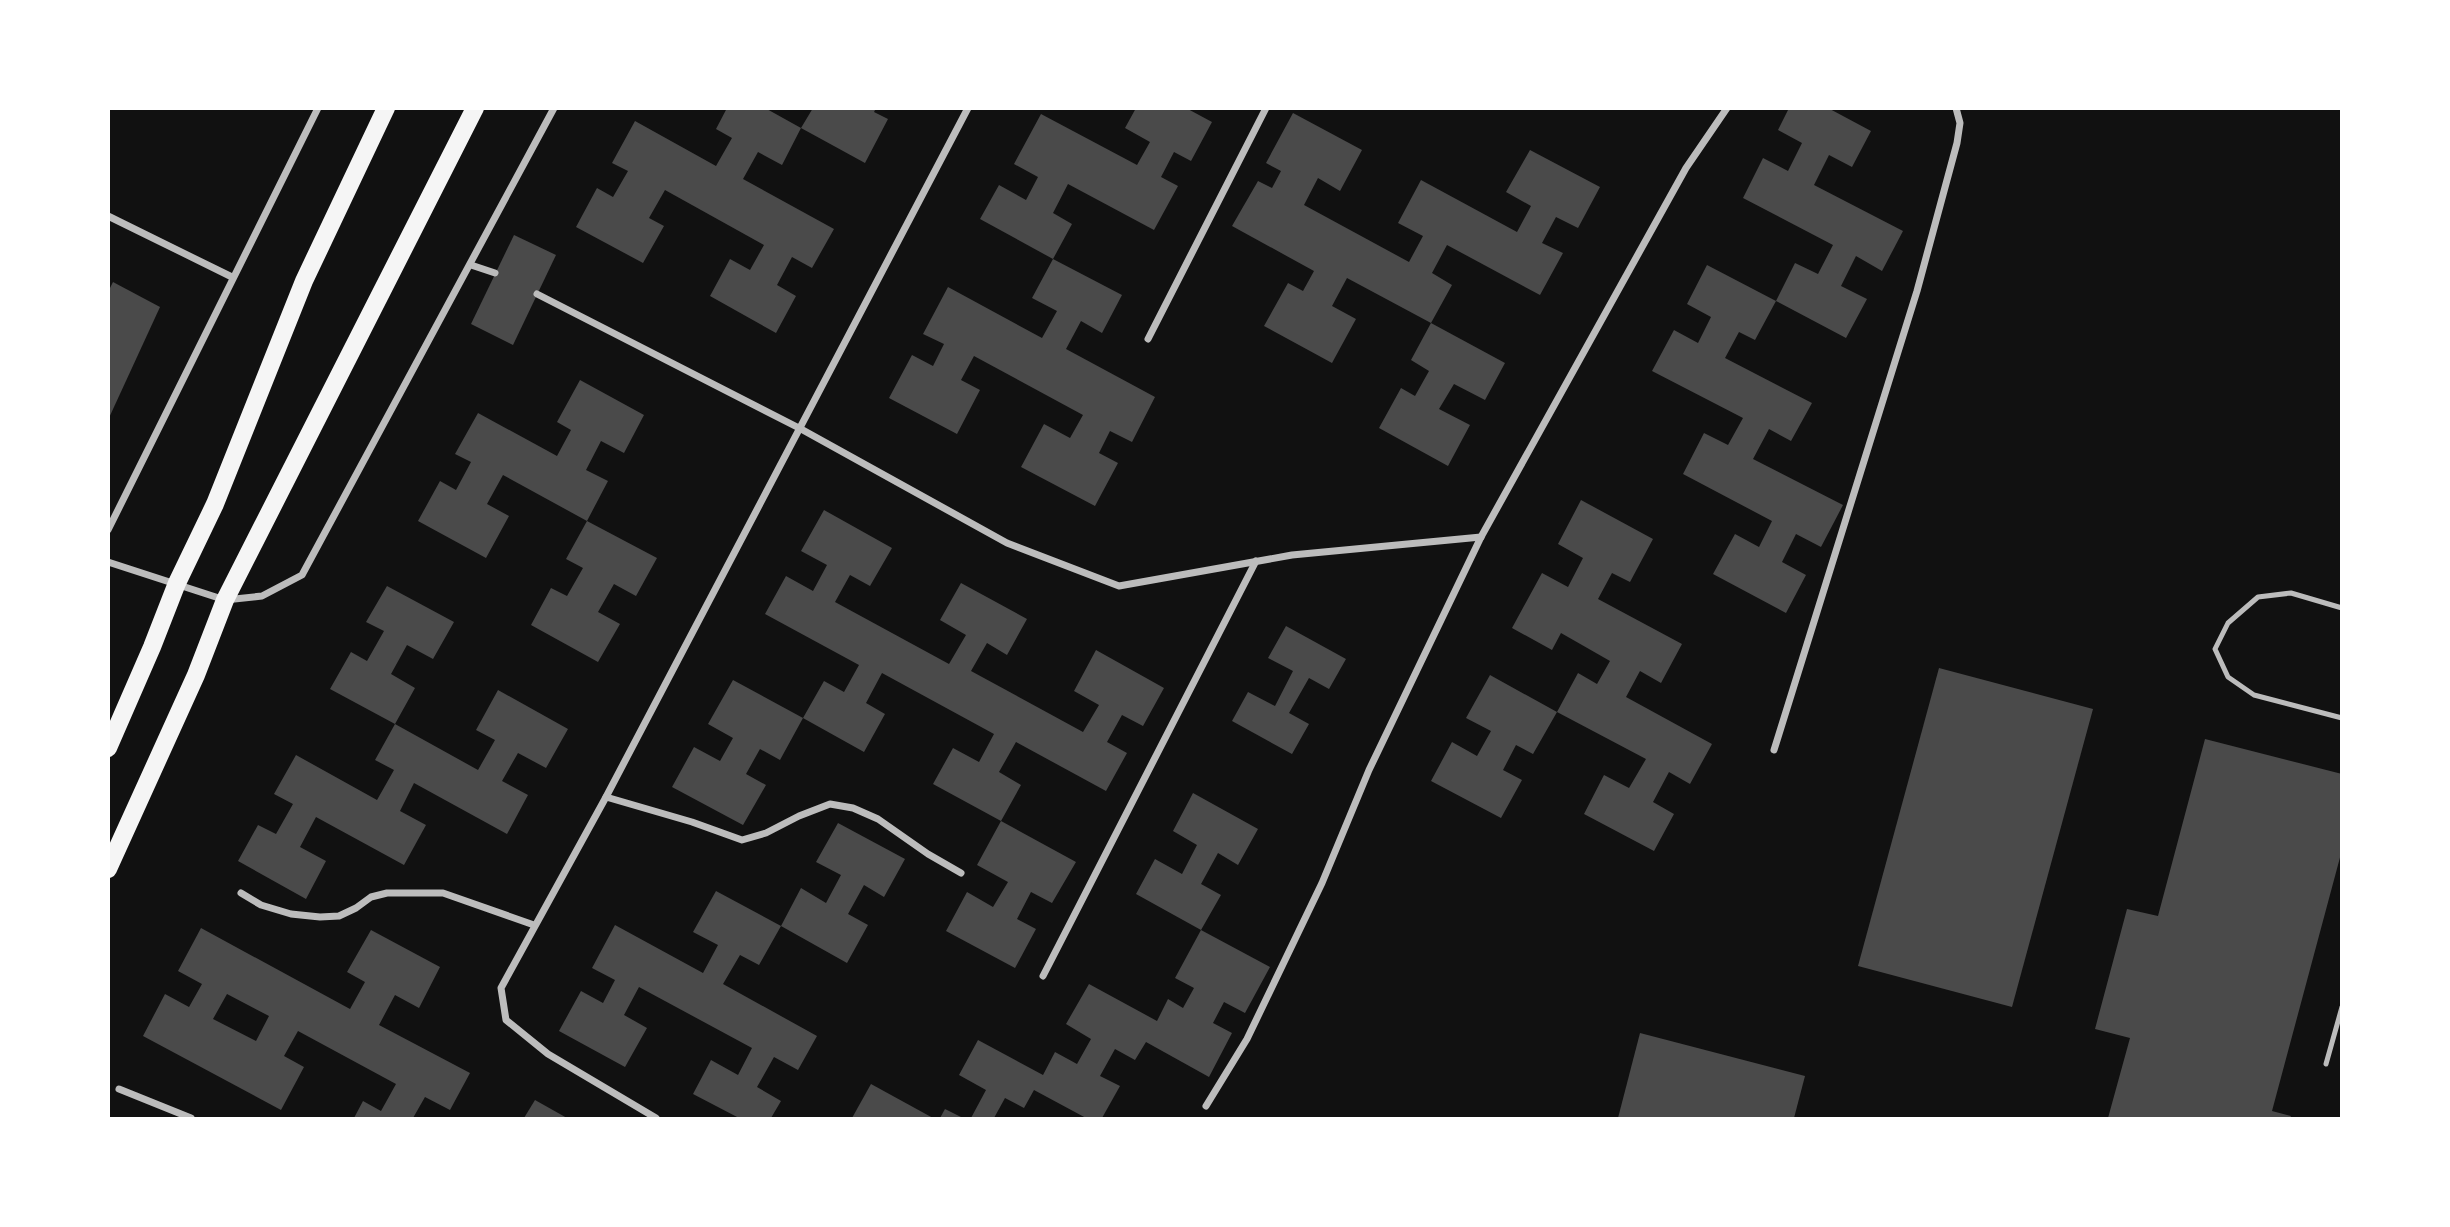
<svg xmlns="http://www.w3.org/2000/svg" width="2450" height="1227" font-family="Karla,sans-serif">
	<rect width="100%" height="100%" fill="#111"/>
	<g fill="#4a4a4a" fill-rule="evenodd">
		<path d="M727 108H765L801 128 813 108H876L874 112 888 119 865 163 801 128 782 165 758 152 743 179 834 229 812 268 792 257 777 285 796 296 776 333 710 296 730 259 750 270 764 245 665 190 649 218 664 226 643 263 576 227 597 188 613 197 628 171 612 163 635 121 716 166 732 138 716 129Z"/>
		<path d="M1136 108H1186L1212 122 1191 161 1174 152 1161 177 1178 186 1154 230 1068 184 1053 213 1072 224 1053 259 980 219 999 185 1026 200 1038 177 1014 164 1041 114 1137 165 1150 142 1125 128Z"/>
		<path d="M1789 108H1828L1871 131 1852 167 1829 155 1814 185 1903 231 1882 271 1856 256 1841 286 1867 299 1846 338 1776 301 1795 263 1818 274 1833 245 1743 198 1763 158 1788 171 1802 143 1778 130Z"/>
		<path d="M1293 113 1362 150 1340 191 1318 178 1304 205 1409 262 1423 236 1398 223 1421 180 1517 232 1531 206 1506 192 1530 150 1600 187 1578 228 1556 217 1542 243 1563 253 1540 295 1447 245 1432 273 1452 285 1431 323 1505 363 1485 400 1454 384 1439 409 1470 425 1448 466 1379 428 1401 388 1415 396 1429 371 1411 360 1431 323 1347 278 1332 306 1356 319 1332 363 1264 326 1288 283 1303 291 1314 271 1232 226 1258 181 1272 188 1281 171 1266 163Z"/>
		<path d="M514 235 556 255 513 345 471 324Z"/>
		<path d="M1053 259 1122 295 1102 333 1081 321 1066 349 1155 397 1132 442 1110 431 1099 453 1118 463 1095 506 1021 467 1044 424 1070 438 1083 415 974 356 961 380 980 390 957 434 889 398 912 355 933 366 944 344 923 334 948 287 1042 338 1057 311 1032 298Z"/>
		<path d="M1707 265 1776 301 1755 340 1739 332 1725 358 1812 403 1791 441 1769 429 1753 459 1843 505 1821 547 1796 534 1782 562 1806 575 1786 613 1713 574 1735 534 1759 547 1772 521 1683 474 1704 433 1728 445 1743 418 1652 371 1674 330 1698 343 1711 317 1687 304Z"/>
		<path d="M113 282 160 307 108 420V292Z"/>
		<path d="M580 380 644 415 624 453 601 441 586 470 608 481 587 521 657 558 636 596 614 584 598 612 620 624 598 662 531 625 551 588 567 596 583 568 566 559 587 521 503 475 487 504 509 516 486 558 418 521 440 481 456 490 471 462 455 454 478 413 557 456 571 430 557 422Z"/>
		<path d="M1581 500 1653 539 1630 582 1612 573 1598 599 1682 644 1661 683 1640 671 1626 697 1712 744 1690 784 1669 772 1653 802 1674 814 1654 851 1584 814 1604 775 1629 788 1646 759 1557 712 1578 673 1597 684 1610 661 1561 633 1552 650 1512 628 1542 573 1568 587 1583 558 1558 544Z"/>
		<path d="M824 510 892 548 870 586 850 575 835 602 949 664 966 635 940 620 961 583 1027 619 1007 655 987 643 971 671 1083 732 1099 705 1074 691 1096 650 1164 688 1143 726 1122 715 1107 742 1127 753 1106 791 1016 742 999 772 1021 785 1001 821 933 784 953 748 979 762 994 734 882 673 866 703 885 714 864 752 803 718 824 681 844 692 859 665 765 614 786 576 813 591 827 565 801 551Z"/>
		<path d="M387 586 454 622 433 659 407 645 391 674 415 688 395 724 330 689 351 652 367 661 384 631 366 622Z"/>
		<path d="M1286 626 1346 659 1329 689 1309 678 1289 713 1309 724 1292 754 1232 721 1248 692 1275 706 1293 671 1268 658Z"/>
		<path d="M1939 668 2093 709 2012 1007 1858 966Z"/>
		<path d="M1490 675 1557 712 1533 754 1516 745 1503 770 1522 780 1501 818 1431 781 1452 742 1477 756 1491 731 1466 718Z"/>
		<path d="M733 680 803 718 780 760 760 749 746 774 766 785 743 825 672 787 694 747 720 761 733 738 708 724Z"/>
		<path d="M498 690 568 729 546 768 518 753 502 781 528 795 507 834 414 783 400 811 426 825 404 865 316 817 300 847 326 861 306 899 238 861 258 825 276 834 293 804 274 794 296 755 377 800 394 770 375 760 395 724 478 770 495 740 476 730Z"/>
		<path d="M2205 739 2342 774V850L2272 1111 2291 1116 2290 1118H2108L2130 1038 2095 1029 2127 909 2158 916Z"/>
		<path d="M1193 793 1258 829 1238 865 1218 853 1201 884 1221 895 1201 930 1136 894 1155 859 1182 874 1197 845 1173 831Z"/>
		<path d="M1001 821 1076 862 1052 903 1031 892 1017 919 1036 929 1015 968 946 931 967 892 993 907 1008 882 977 865Z"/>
		<path d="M838 823 905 859 884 897 864 885 848 914 868 925 847 963 781 926 801 888 826 903 841 875 816 862Z"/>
		<path d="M716 891 781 926 759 965 740 955 723 984 817 1036 798 1070 774 1057 757 1087 781 1101 771 1118H739L693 1094 711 1060 738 1075 752 1048 639 987 624 1015 647 1028 625 1067 559 1031 581 991 603 1003 615 980 592 968 615 925 703 973 718 945 693 932Z"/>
		<path d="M201 928 350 1009 365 982 347 972 371 930 440 967 419 1008 395 995 379 1025 470 1073 450 1110 425 1097 413 1118H354L363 1101 381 1111 396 1084 298 1031 284 1056 304 1067 281 1110 143 1036 165 994 189 1007 202 984 178 971ZM227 994 269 1016 256 1041 213 1019Z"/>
		<path d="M1201 930 1270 967 1245 1013 1224 1002 1213 1023 1232 1033 1209 1077 1146 1042 1135 1060 1115 1049 1100 1076 1120 1086 1102 1118H1086L1034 1090 1024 1108 1005 1098 994 1118H971L986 1090 959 1075 978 1040 1043 1075 1055 1052 1077 1064 1091 1039 1066 1024 1089 984 1157 1021 1168 999 1183 1008 1194 988 1175 978Z"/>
		<path d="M1640 1033 1805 1076 1794 1118H1618Z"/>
		<path d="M871 1084 933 1118H852Z"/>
		<path d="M535 1100 567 1118H524Z"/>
		<path d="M945 1109 963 1118H940Z"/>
	</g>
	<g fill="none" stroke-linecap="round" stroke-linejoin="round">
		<g stroke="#bcbcbc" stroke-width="5">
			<path d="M2342 608 2291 593 2258 597 2228 623 2215 649 2228 677 2254 695 2342 718"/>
			<path d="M2326 1064 2342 1007"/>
		</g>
		<g stroke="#bcbcbc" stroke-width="7">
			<path d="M108 216 232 277"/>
			<path d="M471 265 495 273"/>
			<path d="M537 294 801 429 1007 543 1119 586 1292 555 1481 537"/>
			<path d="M1148 339 1266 108"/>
			<path d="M108 530 318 108"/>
			<path d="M108 562 225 600 262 596 302 575 554 108"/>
			<path d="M1774 750 1917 291 1957 143 1960 123 1956 108"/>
			<path d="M606 797 692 822 742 840 766 833 799 816 830 804 853 808 878 819 928 854 961 873"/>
			<path d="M241 893 261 905 291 914 320 917 339 916 356 908 371 897 387 893H443L534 925"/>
			<path d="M1043 976 1256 561"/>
			<path d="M119 1089 191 1118"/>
			<path d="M1206 1106 1247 1039 1322 883 1369 770 1481 537 1686 168 1727 108"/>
			<path d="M656 1118 548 1054 506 1020 501 988 606 797 968 108"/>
		</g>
		<g stroke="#f5f5f5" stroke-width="18">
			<path d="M108 748 152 647 177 583 215 504 304 281 386 108"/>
			<path d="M108 869 196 675 225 600 475 108"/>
		</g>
	</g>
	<rect width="2450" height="1227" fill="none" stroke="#ffffff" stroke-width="220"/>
</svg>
